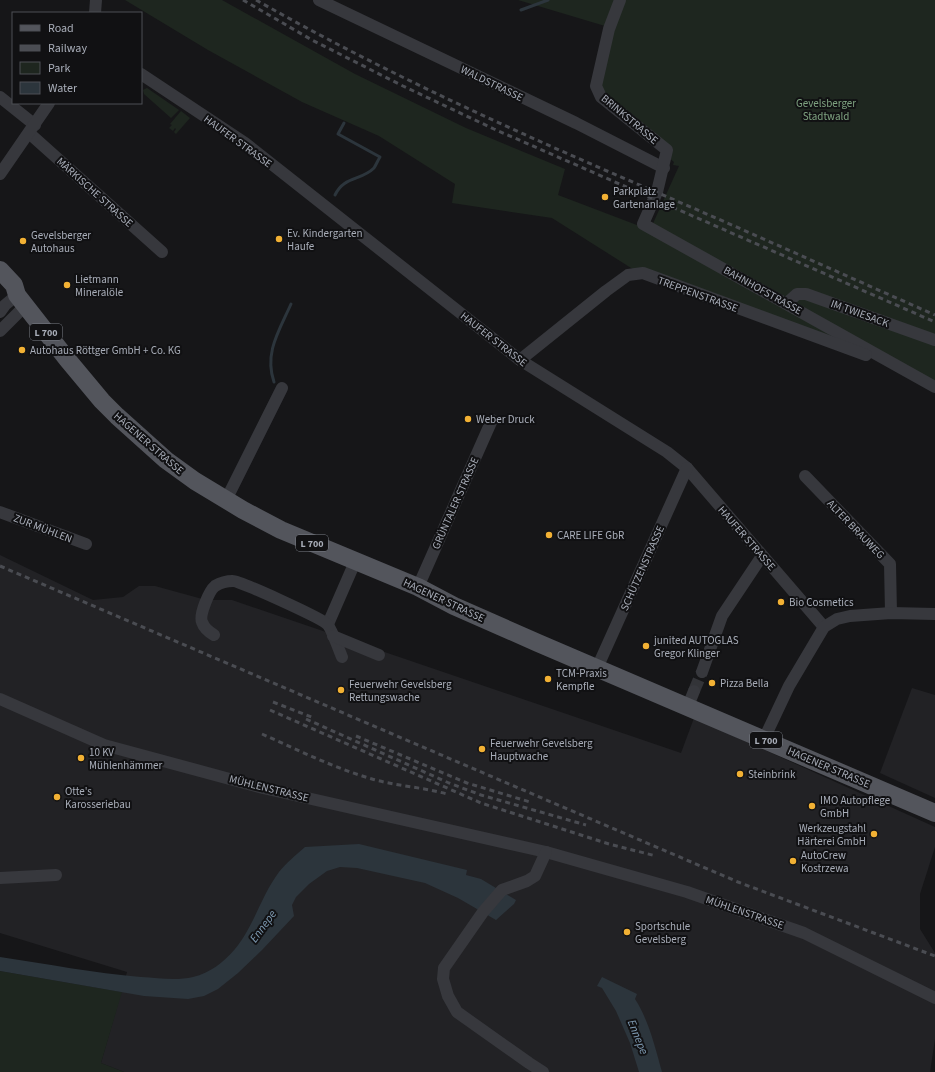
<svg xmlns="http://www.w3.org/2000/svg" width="935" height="1072" font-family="'Source Sans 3',sans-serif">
	<rect width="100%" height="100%" fill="#161618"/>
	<g fill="#222225">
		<path d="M0 555 93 600 123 597 139 586H155L206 600H232L681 753 694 718 935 827V847L920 894V929L935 953V1039L930 1072H124L101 1063 127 972 0 933Z"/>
		<path d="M912 688 935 695V798L880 773Z"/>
	</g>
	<g fill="#1e261f">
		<path d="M125 0H222L355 74 466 128 565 169 558 195 650 230 679 166 673 165 674 162 600 100 599 85 605 26 518 0H935V387L897 366 639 273 552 218 452 203 455 184 379 136 302 102 208 50Z"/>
		<path d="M147 88 179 110 171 118 144 94 143 90Z"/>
		<path d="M181 111 190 118 176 134 174 132 176 129 175 128 173 131 169 128 172 125 170 124Z"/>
		<path d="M0 971 122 992 101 1063 124 1072H0Z"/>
	</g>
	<g fill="#2c353c">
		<path d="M359 844 467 870 466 875 481 879 516 900 514 904 496 920 458 898 425 883 357 868 340 867 327 871 309 884 296 897 292 905 294 916 262 950 238 973 218 989 204 996 188 999 144 996 0 971V957C47 964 94 973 141 977 159 978 176 981 193 977 210 973 224 962 235 949 254 926 261 896 279 872 286 863 296 855 305 847Z"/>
		<path d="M602 977 637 994 635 999C649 1021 655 1047 662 1072H639L630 1043 616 1011 602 988 597 986Z"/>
	</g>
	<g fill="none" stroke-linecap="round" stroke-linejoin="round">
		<g stroke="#2c353c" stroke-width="3">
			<path d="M521 10 548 0"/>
			<path d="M335 195C344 176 361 181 374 168 376 165 378 160 380 157L338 134 344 123"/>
			<path d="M274 382C264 353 279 331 291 304"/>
		</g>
		<path stroke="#333438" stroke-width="12" stroke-dasharray="12 6" stroke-linecap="butt" d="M694 691 702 672"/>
		<g stroke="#37383d" stroke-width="12">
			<path d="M319 0 576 123 664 168"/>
			<path d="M620 0 609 29 596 86 601 97 667 150 657 192 643 224 935 387"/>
			<path d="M95 13 96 0"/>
			<path d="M141 74 245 143 520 360 667 452 687 468 824 627"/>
			<path d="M0 97 35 125"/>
			<path d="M29 133 162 252"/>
			<path d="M0 174 49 103"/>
			<path d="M787 303 797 294H806L935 340"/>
			<path d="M0 312 5 305 17 295"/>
			<path d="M0 331 25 306"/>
			<path d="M520 360 606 291 628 275 643 273 866 355"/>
			<path d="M805 476 890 564 891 613"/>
			<path d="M226 500 282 388"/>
			<path d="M0 512 86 544"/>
			<path d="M418 587 492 420"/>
			<path d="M328 624 355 562"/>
			<path d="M214 635C209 632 204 628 202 622 199 615 209 591 215 586 220 583 227 581 233 581 238 580 321 618 327 624 331 627 339 650 342 657"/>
			<path d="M333 636 379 655"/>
			<path d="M597 668 687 468"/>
			<path d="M702 672 722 616 762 556"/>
			<path d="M0 699 104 745 263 788 546 852 687 892 804 933 935 998"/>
			<path d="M688 706 694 691"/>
			<path d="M764 739 789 686 824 627 837 619 850 616 891 613 935 614"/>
			<path d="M0 878 56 875"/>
			<path d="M543 1072 529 1063 457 1012 448 996 443 979 444 968 483 912 502 890 527 881 535 876 546 852"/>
		</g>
		<path stroke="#53555c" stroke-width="18" d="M0 270 14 285 17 295 67 359 102 401 117 416 166 460 195 481 243 510 281 530 418 587 454 606 538 643 935 813"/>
		<g stroke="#4a4c52" stroke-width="3" stroke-dasharray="5 4" stroke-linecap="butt">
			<path d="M243 0 312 40 403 86 494 129 935 322"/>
			<path d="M256 0C385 73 520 134 656 192 749 232 842 274 935 315"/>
			<path d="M0 566 738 882 935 956"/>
			<path d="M273 702 314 718"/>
			<path d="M270 710 481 803 609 844 656 856"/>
			<path d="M306 719 449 783 481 795 586 825"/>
			<path d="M262 734C298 750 334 768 372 779 396 786 422 787 447 794"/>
			<path d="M356 736 467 783 530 802"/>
		</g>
	</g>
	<g fill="#f2b134" stroke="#111113" stroke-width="1.5">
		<circle cx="605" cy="197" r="4"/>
		<circle cx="279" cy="239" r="4"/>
		<circle cx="23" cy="241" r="4"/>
		<circle cx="67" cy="285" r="4"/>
		<circle cx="22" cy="350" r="4"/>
		<circle cx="468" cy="419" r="4"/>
		<circle cx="549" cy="535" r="4"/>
		<circle cx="781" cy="602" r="4"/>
		<circle cx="646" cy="646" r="4"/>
		<circle cx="548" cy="679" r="4"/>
		<circle cx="712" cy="683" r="4"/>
		<circle cx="341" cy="690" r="4"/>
		<circle cx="482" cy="749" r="4"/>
		<circle cx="81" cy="758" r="4"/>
		<circle cx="740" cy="774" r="4"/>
		<circle cx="57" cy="797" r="4"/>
		<circle cx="812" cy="806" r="4"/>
		<circle cx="874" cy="834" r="4"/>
		<circle cx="793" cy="861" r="4"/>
		<circle cx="627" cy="932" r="4"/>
	</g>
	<g text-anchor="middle" stroke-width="4" stroke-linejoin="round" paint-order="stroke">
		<g fill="#111113" stroke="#7b7e86" stroke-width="1">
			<rect x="30" y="324" width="32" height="16" rx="3"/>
			<rect x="296" y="535" width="32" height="16" rx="3"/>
			<rect x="750" y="732" width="32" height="16" rx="3"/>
		</g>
		<g font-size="10" font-weight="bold" fill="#a8adb8">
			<text x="46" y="336">L 700</text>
			<text x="312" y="547">L 700</text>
			<text x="766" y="744">L 700</text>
		</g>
		<g font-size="11" fill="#a8adb8" stroke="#111113">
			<text transform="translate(492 83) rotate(26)" y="4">WALDSTRASSE</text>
			<text transform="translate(630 119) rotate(40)" y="4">BRINKSTRASSE</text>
			<text transform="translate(238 141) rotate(36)" y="4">HAUFER STRASSE</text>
			<text transform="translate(95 192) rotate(42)" y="4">MÄRKISCHE STRASSE</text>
			<text transform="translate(763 290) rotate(29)" y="4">BAHNHOFSTRASSE</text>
			<text transform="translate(698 294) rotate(20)" y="4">TREPPENSTRASSE</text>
			<text transform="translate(860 313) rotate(20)" y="4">IM TWIESACK</text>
			<text transform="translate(494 339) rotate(38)" y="4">HAUFER STRASSE</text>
			<text transform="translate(149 443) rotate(41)" y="4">HAGENER STRASSE</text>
			<text transform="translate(455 503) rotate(-66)" y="4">GRÜNTALER STRASSE</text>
			<text transform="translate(43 528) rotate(21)" y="4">ZUR MÜHLEN</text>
			<text transform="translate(856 529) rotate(46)" y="4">ALTER BRAUWEG</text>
			<text transform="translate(747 538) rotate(49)" y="4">HAUFER STRASSE</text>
			<text transform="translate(642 568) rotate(-66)" y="4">SCHÜTZENSTRASSE</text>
			<text transform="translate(444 600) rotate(25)" y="4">HAGENER STRASSE</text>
			<text transform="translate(829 767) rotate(23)" y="4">HAGENER STRASSE</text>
			<text transform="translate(269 788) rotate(14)" y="4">MÜHLENSTRASSE</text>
			<text transform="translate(745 912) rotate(19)" y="4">MÜHLENSTRASSE</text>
		</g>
		<g font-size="11" fill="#7fa381" stroke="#111113">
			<text x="826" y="107">Gevelsberger<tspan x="826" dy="13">Stadtwald</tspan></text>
		</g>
		<g font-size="11" fill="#a8adb8" stroke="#111113" text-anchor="start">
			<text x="613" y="195">Parkplatz<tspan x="613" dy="13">Gartenanlage</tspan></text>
			<text x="287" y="237">Ev. Kindergarten<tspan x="287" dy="13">Haufe</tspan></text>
			<text x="31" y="239">Gevelsberger<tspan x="31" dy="13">Autohaus</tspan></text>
			<text x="75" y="283">Lietmann<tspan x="75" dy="13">Mineralöle</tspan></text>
			<text x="30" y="354">Autohaus Röttger GmbH + Co. KG</text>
			<text x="476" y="423">Weber Druck</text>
			<text x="557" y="539">CARE LIFE GbR</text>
			<text x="789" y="606">Bio Cosmetics</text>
			<text x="654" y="644">junited AUTOGLAS<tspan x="654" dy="13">Gregor Klinger</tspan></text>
			<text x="556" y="677">TCM-Praxis<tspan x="556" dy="13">Kempfle</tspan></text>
			<text x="720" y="687">Pizza Bella</text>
			<text x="349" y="688">Feuerwehr Gevelsberg<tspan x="349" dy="13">Rettungswache</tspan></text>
			<text x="490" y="747">Feuerwehr Gevelsberg<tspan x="490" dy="13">Hauptwache</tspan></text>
			<text x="89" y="756">10 KV<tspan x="89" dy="13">Mühlenhämmer</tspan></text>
			<text x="748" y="778">Steinbrink</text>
			<text x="65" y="795">Otte's<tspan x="65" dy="13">Karosseriebau</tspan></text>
			<text x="820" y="804">IMO Autopflege<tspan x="820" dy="13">GmbH</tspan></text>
			<text x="866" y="832" text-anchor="end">Werkzeugstahl<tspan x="866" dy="13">Härterei GmbH</tspan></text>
			<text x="801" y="859">AutoCrew<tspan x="801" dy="13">Kostrzewa</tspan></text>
			<text x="635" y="930">Sportschule<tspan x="635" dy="13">Gevelsberg</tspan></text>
		</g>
		<g font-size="12" font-style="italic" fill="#7f9bb3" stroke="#111113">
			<text transform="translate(263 926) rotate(-54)" y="4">Ennepe</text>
			<text transform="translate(638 1037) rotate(68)" y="4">Ennepe</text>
		</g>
	</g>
	<rect x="12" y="12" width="130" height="92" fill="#111113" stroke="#4d4f55"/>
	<rect x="20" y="25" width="20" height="6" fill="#53555c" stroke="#4d4f55"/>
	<text x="48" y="32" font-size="12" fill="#a8adb8">Road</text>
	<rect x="20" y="45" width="20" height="6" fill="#4a4c52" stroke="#4d4f55"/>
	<text x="48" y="52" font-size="12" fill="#a8adb8">Railway</text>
	<rect x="20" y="62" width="20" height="12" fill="#1e261f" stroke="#4d4f55"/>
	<text x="48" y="72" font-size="12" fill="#a8adb8">Park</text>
	<rect x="20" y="82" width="20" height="12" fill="#2c353c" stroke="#4d4f55"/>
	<text x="48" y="92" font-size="12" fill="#a8adb8">Water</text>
</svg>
